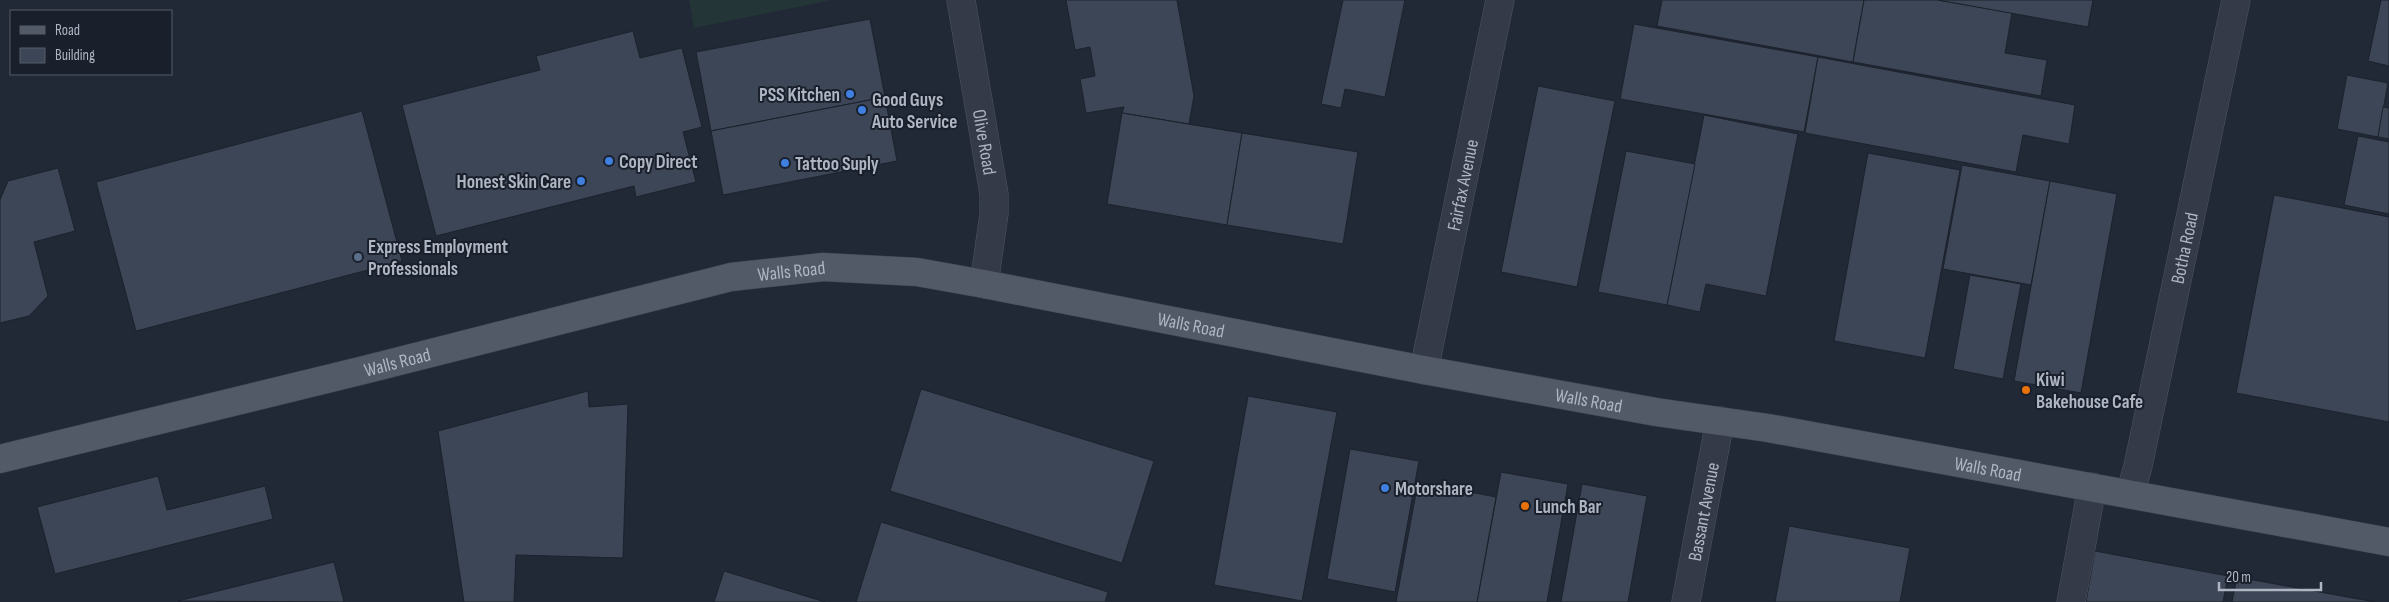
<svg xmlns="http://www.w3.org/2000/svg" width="2389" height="602" font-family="'Sofia Sans Condensed',sans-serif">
	<rect width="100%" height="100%" fill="#212836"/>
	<path fill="#243538" d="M689 0H832L694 28Z"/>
	<g fill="#3d4656" stroke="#1c222d">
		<path d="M1066 0H1177L1194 96 1189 124 1122 113 1124 107 1086 113 1080 79 1095 76 1090 47 1075 50Z"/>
		<path d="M1343 0H1405L1385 97 1345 89 1341 108 1321 104Z"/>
		<path d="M1662 0H1864L1853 62 1657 26Z"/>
		<path d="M1864 0H1938L2012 13 2005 53 2047 60 2041 96 1853 62Z"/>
		<path d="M1938 0H2093L2088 27Z"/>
		<path d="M2381 0H2389V66L2368 61Z"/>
		<path d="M870 19 885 97 711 131 696 52Z"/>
		<path d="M1634 24 1818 57 1804 132 1620 99Z"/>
		<path d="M633 31 640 58 682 48 702 127 683 132 696 182 636 197 634 186 436 236 402 105 540 70 536 56Z"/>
		<path d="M1818 57 2075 105 2069 144 2023 135 2016 172 1805 133Z"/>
		<path d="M2347 75 2388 83 2378 137 2337 129Z"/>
		<path d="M1538 86 1615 101 1577 287 1501 272Z"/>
		<path d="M885 97 897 161 723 195 711 131Z"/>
		<path d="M2383 107 2389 108V139L2378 137Z"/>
		<path d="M362 111 402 261 136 331 96 182Z"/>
		<path d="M1122 113 1242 133 1227 225 1107 204Z"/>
		<path d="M1704 115 1798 134 1766 296 1706 284 1700 312 1667 305Z"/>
		<path d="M1242 133 1358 152 1343 244 1227 225Z"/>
		<path d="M2358 136 2389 142V214L2344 205Z"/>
		<path d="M1626 151 1695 164 1667 305 1598 292Z"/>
		<path d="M1868 153 1960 170 1925 358 1834 341Z"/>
		<path d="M1962 165 2050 181 2031 285 1943 269Z"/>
		<path d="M58 168 75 231 34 242 48 296 29 316 0 323V200L8 181Z"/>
		<path d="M2050 181 2117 194 2081 393 2014 381Z"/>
		<path d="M2274 195 2389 217V422L2236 393Z"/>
		<path d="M1970 275 2021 284 2003 379 1953 369Z"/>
		<path d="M921 389 1154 461 1122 563 890 491Z"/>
		<path d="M588 391 589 407 628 404 623 558 516 555 514 602H464L438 431Z"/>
		<path d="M1248 396 1337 412 1302 601 1214 585Z"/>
		<path d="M1350 449 1419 461 1395 592 1327 579Z"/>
		<path d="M1501 472 1568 484 1547 602H1477Z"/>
		<path d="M158 476 167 510 265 486 273 519 55 574 37 507Z"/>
		<path d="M1418 482 1496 497 1477 602H1396Z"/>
		<path d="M1582 484 1647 496 1628 602H1561Z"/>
		<path d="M881 522 1108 592 1105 602H856Z"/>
		<path d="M1789 526 1910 548 1900 602H1775Z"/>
		<path d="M2095 551 2228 576 2223 602H2086Z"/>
		<path d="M334 562 344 602 178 601Z"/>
		<path d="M724 571 825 602H714Z"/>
		<path d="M2237 577 2375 602H2232Z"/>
	</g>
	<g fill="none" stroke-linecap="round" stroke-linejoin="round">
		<defs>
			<g id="minor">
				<path id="s1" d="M961 0 994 194V214L984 284"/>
				<path id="s2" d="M1424 370 1500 0"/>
				<path id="s3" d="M2130 494 2138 466 2236 0"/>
				<path id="s4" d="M1686 602 1720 421"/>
				<path d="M2071 602 2092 487"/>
			</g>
			<g id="major">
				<path id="s5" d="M0 459 368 369 731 277 823 267 917 272 984 284 1424 370 1656 412 1768 428 2389 542"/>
			</g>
		</defs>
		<use href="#minor" stroke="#4f5561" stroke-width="29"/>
		<use href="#major" stroke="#3e4450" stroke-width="29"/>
		<use href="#minor" stroke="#343a47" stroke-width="28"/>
		<use href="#major" stroke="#525967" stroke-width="28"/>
	</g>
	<g fill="#3f7fe0" stroke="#1a202b" stroke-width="2">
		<circle cx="850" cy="94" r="5"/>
		<circle cx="862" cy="110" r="5"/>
		<circle cx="609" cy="161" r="5"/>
		<circle cx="785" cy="163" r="5"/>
		<circle cx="581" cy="181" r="5"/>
		<circle cx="1385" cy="488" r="5"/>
	</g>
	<circle fill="#5c6f8a" stroke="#1a202b" stroke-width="2" cx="358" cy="257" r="5"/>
	<g fill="#e8710a" stroke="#1a202b" stroke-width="2">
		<circle cx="2026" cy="390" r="5"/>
		<circle cx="1525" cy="506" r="5"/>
	</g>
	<g text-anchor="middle" stroke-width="4" stroke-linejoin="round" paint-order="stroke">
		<g font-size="19" font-weight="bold" fill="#aeb5c3" stroke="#1a202b" text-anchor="start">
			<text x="840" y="101" text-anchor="end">PSS Kitchen</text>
			<text x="872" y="106">Good Guys<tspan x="872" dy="22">Auto Service</tspan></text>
			<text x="619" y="168">Copy Direct</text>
			<text x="795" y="170">Tattoo Suply</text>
			<text x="571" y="188" text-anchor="end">Honest Skin Care</text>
			<text x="368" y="253">Express Employment<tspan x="368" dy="22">Professionals</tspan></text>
			<text x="2036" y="386">Kiwi<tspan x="2036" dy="22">Bakehouse Cafe</tspan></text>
			<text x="1395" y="495">Motorshare</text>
			<text x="1535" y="513">Lunch Bar</text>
		</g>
		<g font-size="19" fill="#aeb5c3" stroke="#1a202b">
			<text dy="7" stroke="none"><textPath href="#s1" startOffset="144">Olive Road</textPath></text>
			<text dy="7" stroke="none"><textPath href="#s2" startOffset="189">Fairfax Avenue</textPath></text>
			<text dy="7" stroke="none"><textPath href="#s3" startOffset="252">Botha Road</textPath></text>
			<text dy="7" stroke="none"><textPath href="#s5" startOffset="814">Walls Road</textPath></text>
			<text dy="7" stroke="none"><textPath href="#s5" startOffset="1219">Walls Road</textPath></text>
			<text dy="7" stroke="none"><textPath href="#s5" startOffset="409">Walls Road</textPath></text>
			<text dy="7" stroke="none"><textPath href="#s5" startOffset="1624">Walls Road</textPath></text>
			<text dy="7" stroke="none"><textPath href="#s5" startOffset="2029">Walls Road</textPath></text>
			<text dy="7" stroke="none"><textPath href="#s4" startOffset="92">Bassant Avenue</textPath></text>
		</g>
	</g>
	<rect x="10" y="10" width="162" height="65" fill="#1a202b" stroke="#555c68"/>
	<rect x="20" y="26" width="25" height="8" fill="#525967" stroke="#555c68"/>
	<text x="55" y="35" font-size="15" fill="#aeb5c3">Road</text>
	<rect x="20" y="48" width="25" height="15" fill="#3d4656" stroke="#555c68"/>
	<text x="55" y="60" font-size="15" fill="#aeb5c3">Building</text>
	<path d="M2219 582v8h102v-8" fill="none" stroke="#aeb5c3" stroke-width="2.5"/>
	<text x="2226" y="582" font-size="15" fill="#aeb5c3" stroke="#1a202b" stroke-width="4" paint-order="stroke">20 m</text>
</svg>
